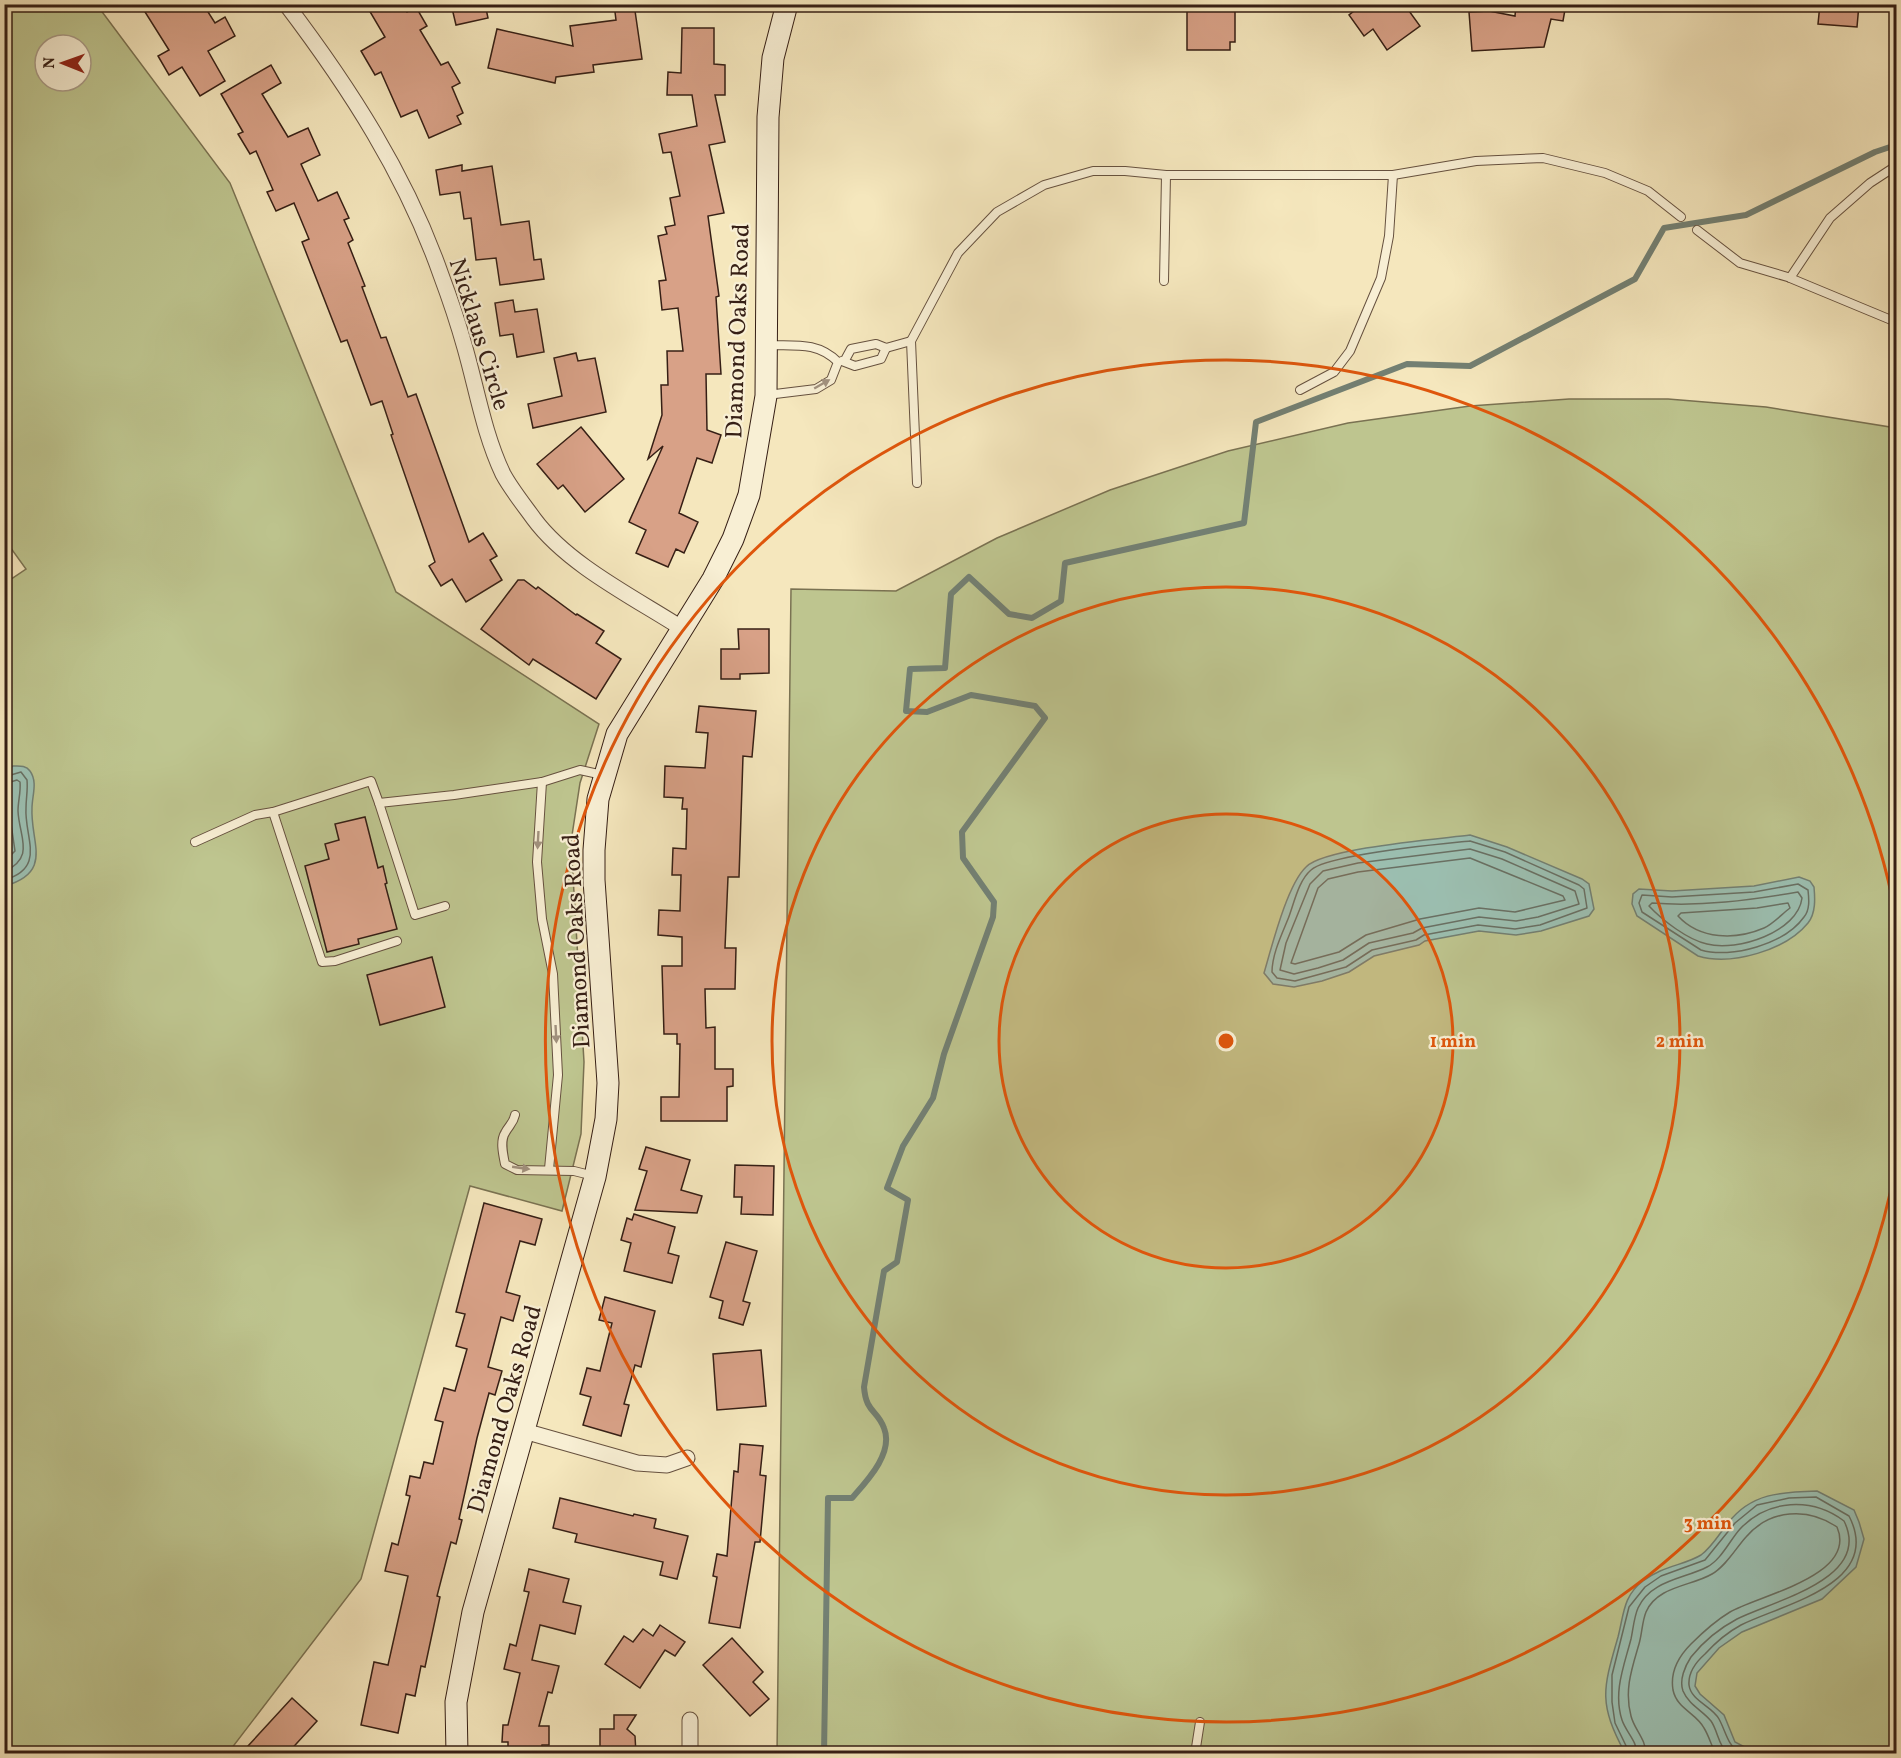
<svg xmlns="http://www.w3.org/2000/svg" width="1901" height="1758" font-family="Vollkorn,serif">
	<rect width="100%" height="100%" fill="#f5e7bd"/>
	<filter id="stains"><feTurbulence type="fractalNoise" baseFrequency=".00333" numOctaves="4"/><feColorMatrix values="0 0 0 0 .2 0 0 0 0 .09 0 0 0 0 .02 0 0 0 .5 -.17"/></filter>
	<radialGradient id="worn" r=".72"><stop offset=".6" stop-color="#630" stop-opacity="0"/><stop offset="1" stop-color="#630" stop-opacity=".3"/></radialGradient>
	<g fill="#bec58f" stroke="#7a7252" stroke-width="1.5" fill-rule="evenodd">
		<path d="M5 5H97L230 183 396 592 599 724 580 783 571 842 584 1062 581 1134 562 1211 470 1186 361 1579 228 1753H5L4 584 26 569 5 540ZM45 45H81V81H45Z"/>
		<path d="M1569 399H1668L1766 407 1896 428V1753L777 1754 791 589 896 591 997 538 1110 490 1228 451 1348 423 1470 406Z"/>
	</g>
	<g fill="#9cc0b2" stroke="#738073" stroke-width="1.5">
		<path d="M13 766C19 766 26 765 30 771 38 782 32 796 32 808 30 842 54 872 5 886V772Z"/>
		<path d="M1470 835 1507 847 1582 879 1589 884 1594 909 1589 916 1541 931 1516 935 1479 931 1425 941 1419 945 1374 956 1349 972 1322 981 1294 987 1273 984 1264 973C1272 946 1287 885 1306 867 1324 848 1439 839 1470 835Z"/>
		<path d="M1799 877 1810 881 1814 887C1815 898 1816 913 1808 923 1786 950 1732 966 1698 956L1637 916 1632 904 1633 894 1639 889 1672 891 1754 886Z"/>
		<path d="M1817 1491 1854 1510 1859 1522 1864 1539 1856 1567 1822 1599 1742 1632 1719 1648 1697 1673 1695 1686 1700 1694 1724 1715 1735 1742 1756 1753H1625C1598 1703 1603 1689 1618 1637 1624 1614 1623 1596 1643 1581 1662 1566 1685 1565 1701 1555 1711 1548 1720 1533 1728 1523 1751 1493 1781 1492 1817 1491Z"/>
	</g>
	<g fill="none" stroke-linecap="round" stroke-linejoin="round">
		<g stroke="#697064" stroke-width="1.5">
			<path d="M4 777 21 772 27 780C28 790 26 798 26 808 24 837 47 868 4 880"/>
			<path d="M4 784 17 780 20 782C21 792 18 801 18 811 19 837 36 857 4 872"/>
			<path d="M4 793 11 796 9 810 15 851 4 862"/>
			<path d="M1470 841 1505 852 1579 885 1584 889 1587 908 1540 925 1515 929 1478 925 1424 935 1416 940 1372 950 1346 967 1295 981 1277 978 1272 972C1272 955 1281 936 1288 919 1294 904 1298 881 1311 870 1329 854 1441 844 1470 841Z"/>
			<path d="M1470 849 1502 859 1575 891 1579 904 1538 917 1516 921 1479 917 1422 928 1413 933 1369 943 1343 960 1318 968 1294 974 1280 970 1286 943 1310 884 1323 871 1358 863Z"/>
			<path d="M1470 858 1563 896 1565 900 1515 912 1479 908 1420 919 1366 935 1339 952 1295 964 1291 963 1318 888 1328 879 1358 872Z"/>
			<path d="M1798 884 1808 890C1809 899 1810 910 1804 917 1785 944 1731 959 1701 950L1642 912 1639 903 1642 895 1672 897 1754 892Z"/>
			<path d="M1798 892 1802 898C1798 932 1737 952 1707 944 1688 940 1662 920 1649 906L1652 903C1701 907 1750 900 1798 892Z"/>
			<path d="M1788 903 1790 908C1782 914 1773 924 1764 928 1736 940 1700 940 1678 916L1681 913 1757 908Z"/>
			<path d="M1630 1754 1615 1723 1612 1702V1675L1629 1607 1645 1587 1661 1576 1705 1560 1735 1523 1757 1505 1789 1498 1816 1497 1849 1516C1884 1584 1783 1604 1741 1625 1728 1632 1715 1643 1705 1654 1696 1662 1688 1672 1689 1685 1691 1701 1712 1706 1719 1719 1726 1732 1727 1743 1739 1754"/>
			<path d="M1637 1754C1637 1741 1626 1732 1622 1720 1613 1692 1624 1666 1631 1639 1633 1630 1634 1617 1638 1608 1651 1580 1684 1579 1707 1567 1721 1560 1730 1540 1740 1529 1768 1499 1812 1497 1844 1521 1873 1579 1772 1601 1737 1619 1720 1628 1703 1642 1691 1657 1685 1666 1679 1680 1683 1691 1689 1705 1702 1710 1711 1721 1718 1731 1718 1745 1728 1754"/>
			<path d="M1646 1754C1646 1739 1634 1729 1631 1716 1624 1690 1632 1668 1639 1644 1642 1634 1642 1622 1646 1612 1657 1586 1692 1586 1712 1574 1726 1566 1736 1548 1746 1537 1770 1509 1808 1507 1837 1527 1858 1576 1759 1595 1730 1612 1715 1621 1703 1632 1691 1644 1679 1656 1670 1672 1673 1690 1677 1709 1696 1713 1704 1728 1709 1736 1711 1745 1716 1754"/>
		</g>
		<path stroke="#738073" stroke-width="6" d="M824 1754 828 1498H852C867 1481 894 1453 884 1428 877 1409 866 1413 864 1387L884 1271 897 1262 908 1200 887 1188 903 1146 933 1098 944 1054 993 917 994 902 963 858 962 832 1045 718 1035 706 971 695 927 712 906 711 910 669 945 668 951 594 969 577 1009 614 1032 618 1061 601 1065 563 1244 523 1256 422 1407 364 1470 366 1635 279 1664 228 1746 215 1875 152 1896 145"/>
	</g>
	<g fill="#d8a187" stroke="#361f15" stroke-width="1.5">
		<path d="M140 4H203L215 23 225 17 235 36 208 51 225 81 200 96 182 67 169 75 158 56 169 50Z"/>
		<path d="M378 4H403L407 12 416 7 427 26 420 30 441 65 448 62 460 83 452 87 463 113 457 116 461 124 429 138 417 110 401 117 381 72 375 75 361 51 385 37 369 10Z"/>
		<path d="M451 4H485L488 18 456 25Z"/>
		<path d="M614 4H634L642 59 593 65 594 72 556 77 555 83 488 68 497 29 573 46 570 26 616 20Z"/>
		<path d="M1187 4H1212V10H1235V42H1230V50H1187Z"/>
		<path d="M1363 4H1404L1420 26 1387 50 1373 29 1364 36 1349 15Z"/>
		<path d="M1516 4H1566L1563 21 1551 19 1544 47 1472 51 1469 12 1489 11 1515 16Z"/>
		<path d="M1820 4H1859L1857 27 1818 24Z"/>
		<path d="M682 28H714V64L725 65V95H715L725 142 709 145 724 213 708 216 719 296 716 297 721 374H706L707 430 721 435 712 463 697 458 679 513 698 522 684 553 676 549 668 567 636 553 646 530 629 522 663 446 648 459 662 415 661 385H668L667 351H683L678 308 662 310 659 281 666 280 658 236 667 234 665 227 675 225 670 198 680 196 671 152 663 153 659 134 697 126 692 95H667L668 72 681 73Z"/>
		<path d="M271 65 281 83 262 94 288 137 308 128 320 155 301 164 318 201 337 192 349 218 344 220 353 240 348 243 365 286 362 287 381 338 386 337 408 397 416 394 469 542 483 533 497 556 490 560 502 580 466 602 452 579 441 586 429 566 435 562 391 435 393 434 382 401 371 405 347 340 341 342 302 242 309 239 294 203 276 211 267 192 273 190 256 151 250 154 238 134 243 132 221 94Z"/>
		<path d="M462 165V171L492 166 501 225 529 221 534 260 541 259 544 279 500 285 496 258 476 260 471 218 464 219 460 192 440 195 436 170Z"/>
		<path d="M513 300 515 312 537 309 544 352 517 357 513 334 500 336 495 303Z"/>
		<path d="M576 353 578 361 595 358 606 412 533 428 528 404 562 396 554 358Z"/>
		<path d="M581 427 624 479 585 512 563 485 558 489 537 464Z"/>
		<path d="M518 580H524L536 589 538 587 576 615 577 614 604 631 596 643 621 659 596 699 533 659 529 665 481 629Z"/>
		<path d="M738 629H769V673L740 674V679H721V649H739Z"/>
		<path d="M699 706 756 711 752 757 743 756 739 877H728L725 948H736L735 989H705L706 1028 715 1027V1069H733V1086L727 1087V1121H661V1097H679L680 1044H677V1034H664L662 966H682V937L658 935 659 910 680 911 681 875H672L673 848 686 849 687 809H682L683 798 664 797 665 766 705 768 708 733 696 732Z"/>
		<path d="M365 817 378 868 383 866 387 883 385 884 397 929 358 939 359 944 327 952 305 866 329 859 325 844 339 840 335 824Z"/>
		<path d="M432 957 445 1007 380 1025 367 975Z"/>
		<path d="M646 1147 690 1160 681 1190 702 1196 697 1213 635 1210 647 1171 639 1169Z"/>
		<path d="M735 1165 774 1166 773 1215 741 1214 742 1197H734Z"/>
		<path d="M484 1203 542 1219 535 1245 520 1241 506 1292 520 1296 513 1321 501 1317 488 1367 502 1371 495 1395 489 1393 477 1438 459 1519 462 1520 456 1544 451 1542 437 1596 440 1597 425 1667 421 1666 415 1696 406 1694 398 1733 361 1725 374 1662 388 1665 408 1576 385 1571 392 1543 398 1545 410 1496 406 1495 410 1476 420 1478 424 1462 433 1464 443 1422 435 1420 444 1388 455 1391 467 1349 456 1346 465 1314 456 1312Z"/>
		<path d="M634 1214 675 1227 668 1253 679 1256 672 1283 624 1271 631 1243 621 1240 627 1218 632 1220Z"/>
		<path d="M726 1242 757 1251 743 1301 750 1303 743 1325 719 1318 723 1301 710 1297Z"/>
		<path d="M605 1297 655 1311 641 1367 635 1365 624 1404 629 1405 621 1436 583 1425 591 1397 580 1394 587 1368 600 1371 612 1323 599 1320Z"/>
		<path d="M761 1350 766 1406 717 1410 713 1354Z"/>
		<path d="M740 1444 763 1446 760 1475 766 1476 760 1542H755L740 1628 709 1623 717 1577 713 1576 717 1554 727 1556 734 1471 738 1472Z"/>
		<path d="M560 1498 633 1516 634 1514 656 1519 654 1528 688 1536 677 1579 660 1575 663 1562 575 1542 577 1534 553 1528Z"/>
		<path d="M529 1569 569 1579 563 1602 581 1606 575 1634 540 1625 532 1660 559 1666 552 1693 548 1692 539 1726H549V1745H542L541 1754H508V1742H502L503 1725H508L520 1673 504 1669 510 1644 516 1646 529 1592 524 1591Z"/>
		<path d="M660 1625 685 1642 675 1656 665 1650 640 1688 605 1664 624 1636 633 1642 643 1629 653 1636Z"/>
		<path d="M732 1638 763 1672 753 1682 769 1699 750 1716 703 1665Z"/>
		<path d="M292 1698 317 1721 287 1754H256L248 1746Z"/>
		<path d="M614 1715H636L627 1729 635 1736 636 1754H600V1729H614Z"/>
	</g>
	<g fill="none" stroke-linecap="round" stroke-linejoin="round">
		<defs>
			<g id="lane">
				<path d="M1896 166 1870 183 1830 218 1790 278 1896 322"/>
				<path d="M1697 230 1740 263 1791 278"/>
				<path d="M1164 281 1166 175"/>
				<path d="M766 345C794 346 817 341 838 362L831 380 816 389 767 395"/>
				<path d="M845 360 851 349 876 344 886 348 911 341"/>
				<path d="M842 361 855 366 881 359 886 348"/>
				<path d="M1300 390 1334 372 1350 351 1381 278 1389 236 1393 175"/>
				<path d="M917 483 911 341 958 253 997 212 1044 185 1093 171H1125L1166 175H1393L1476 161 1543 158 1605 173 1648 191 1681 217"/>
				<path d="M542 782 537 862 542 919 553 974 558 1075 549 1169"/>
				<path d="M273 812 322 962 335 961 397 941"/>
				<path d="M195 842 255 815 273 812 371 781 379 803"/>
				<path d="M445 906 415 915 379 803 454 795 542 782 580 770 603 775"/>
				<path d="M515 1115C513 1124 509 1125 505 1133 500 1141 503 1154 505 1164L517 1170 574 1171 594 1176"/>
				<path d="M1195 1754 1200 1722"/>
			</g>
			<g id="street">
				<path d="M286 4C349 87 406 175 441 275 450 299 458 323 465 348 477 390 484 434 503 474 511 489 524 505 534 519 568 565 635 598 683 629"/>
				<path d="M524 1431 637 1463 667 1465 687 1458"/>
				<path d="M690 1754V1720"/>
			</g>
			<path id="secondary" d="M457 1754 456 1702 473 1612 595 1177 606 1119 608 1083 594 880V850L598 799 617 734 713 579 733 539 749 495 766 396 768 117 773 58 787 4"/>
		</defs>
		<use href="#lane" stroke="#66513f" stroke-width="10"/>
		<use href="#street" stroke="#66513f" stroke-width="17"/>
		<use href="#secondary" stroke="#361f15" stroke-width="23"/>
		<use href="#lane" stroke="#f8efd4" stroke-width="8"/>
		<use href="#street" stroke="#f8efd4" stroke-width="15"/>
		<use href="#secondary" stroke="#f8efd4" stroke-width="21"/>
	</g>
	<defs><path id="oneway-solid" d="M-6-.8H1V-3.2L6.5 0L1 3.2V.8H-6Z" transform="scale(1.5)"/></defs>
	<g fill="#a1917e">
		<use href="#oneway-solid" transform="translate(822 384) rotate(-30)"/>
		<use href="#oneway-solid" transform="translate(538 840) rotate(93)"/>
		<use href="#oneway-solid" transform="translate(556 1034) rotate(87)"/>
		<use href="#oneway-solid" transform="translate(521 1168) rotate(8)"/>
	</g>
	<circle cx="1226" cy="1041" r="227" fill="#df560c" fill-opacity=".12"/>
	<g fill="none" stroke="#df560c" stroke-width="3">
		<circle cx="1226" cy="1041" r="227"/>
		<circle cx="1226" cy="1041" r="454"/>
		<path d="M1896 1165A681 681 0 1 1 1896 917"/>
	</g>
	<g text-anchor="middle" stroke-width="4.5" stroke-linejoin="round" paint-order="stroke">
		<g font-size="24" fill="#361f15" stroke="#f8efd4">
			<text transform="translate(737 331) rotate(-88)" y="8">Diamond Oaks Road</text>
			<text transform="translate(480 334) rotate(73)" y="8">Nicklaus Circle</text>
			<text transform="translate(576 941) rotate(-93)" y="8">Diamond Oaks Road</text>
			<text transform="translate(504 1409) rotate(-74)" y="8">Diamond Oaks Road</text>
		</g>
	</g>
	<circle cx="1226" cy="1041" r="9" fill="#df560c" stroke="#f8efd4" stroke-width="3"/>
	<g font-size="18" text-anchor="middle" font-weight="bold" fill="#df560c" stroke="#f8efd4" stroke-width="4.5" stroke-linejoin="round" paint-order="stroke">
		<text x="1453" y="1047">1 min</text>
		<text x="1680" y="1047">2 min</text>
		<text x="1708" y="1529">3 min</text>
	</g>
	<rect width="1901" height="1758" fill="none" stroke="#f5e7bd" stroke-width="24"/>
	<rect x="6" y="6" width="1889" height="1746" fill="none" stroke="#361f15" stroke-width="3"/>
	<rect x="12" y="12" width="1877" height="1734" fill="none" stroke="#361f15" stroke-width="1.5"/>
	<g transform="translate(63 63) rotate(271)"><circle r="28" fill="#f8efd4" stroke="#aa9c88" stroke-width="1.5"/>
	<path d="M0-4.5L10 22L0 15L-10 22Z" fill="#8f2418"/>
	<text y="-9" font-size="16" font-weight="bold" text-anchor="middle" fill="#361f15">N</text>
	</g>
	<rect width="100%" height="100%" filter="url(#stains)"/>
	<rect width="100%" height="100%" fill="url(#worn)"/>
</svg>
